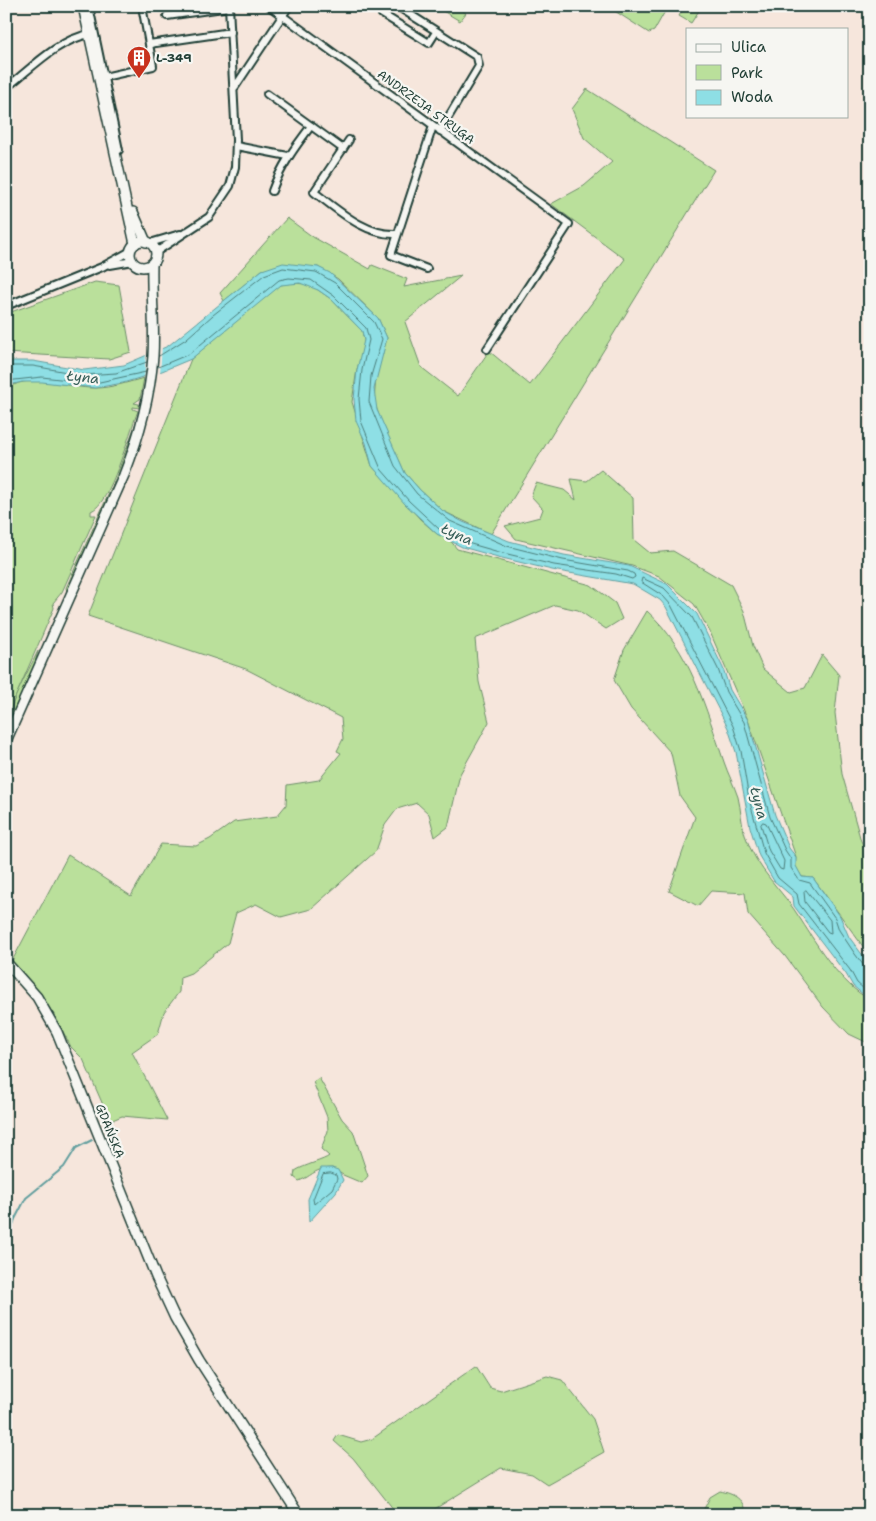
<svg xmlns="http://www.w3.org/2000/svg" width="876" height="1521" font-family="'Shantell Sans',sans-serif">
	<rect width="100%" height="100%" fill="#f6e6dc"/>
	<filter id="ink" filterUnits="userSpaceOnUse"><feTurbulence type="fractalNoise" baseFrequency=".02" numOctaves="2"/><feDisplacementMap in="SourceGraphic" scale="10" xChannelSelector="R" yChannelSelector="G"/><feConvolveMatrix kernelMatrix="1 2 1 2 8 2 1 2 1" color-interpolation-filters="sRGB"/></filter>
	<g filter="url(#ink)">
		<g fill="#bae09b" stroke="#6c8e68">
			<path d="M455 6 466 13 460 21 436 7Z"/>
			<path d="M607 6H668L654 31 649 33Z"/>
			<path d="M685 6H702L691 23 679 16Z"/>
			<path d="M587 89 714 170 491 534 443 511 420 490 405 473 380 418 374 401 376 377 387 338 378 318 338 279 318 267 262 270 224 301 220 293 287 218 313 237 370 269 372 265 407 279 404 287 461 276 405 322 421 367 458 396 489 351 530 385 625 259 551 204 584 186 612 162 584 138 572 109Z"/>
			<path d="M95 282 119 285 131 352 109 359 6 353 8 313Z"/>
			<path d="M289 283 308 284 318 290 331 299 362 331 364 340 363 350 357 369 352 402 372 466 420 519 437 534 450 540 457 549 591 585 615 603 622 619 606 629 578 610 555 605 475 639 479 682 489 722 460 774 448 827 435 837 429 814 417 803 397 809 385 825 376 851 311 909 281 917 256 904 236 913 228 943 191 973 180 977 179 992 164 1012 158 1034 132 1052 167 1120 122 1116 110 1121 83 1059 71 1047 55 1016 35 987 12 961 68 855 131 896 161 844 196 846 210 839 234 822 277 816 286 805 287 785 319 780 341 753 337 751 343 739 341 718 246 669 88 616 191 359 272 291 281 285Z"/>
			<path d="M144 378 140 399 134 403 139 404V408L133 407V409L138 411C129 432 111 504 91 511V515H96L62 592 53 603 54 608 6 719V391C24 370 70 389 95 388 112 388 128 382 144 378Z"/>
			<path d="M140 412 117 483 67 591 66 588 114 482Z"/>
			<path d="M601 470 633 498 634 540 650 553 673 551 731 585 744 611 753 646 763 669 791 692 805 688 822 655 839 675 835 713 842 774 861 841 870 857V956L813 878 802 877 795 866 796 857 748 720 710 632 694 604 659 576 632 566 516 539 505 526 540 517 543 509 531 496 536 483 564 490 576 500 571 479 587 481Z"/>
			<path d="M647 611C690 649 706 709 724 762 728 774 734 785 738 797 741 809 741 823 745 835 757 871 782 889 801 920 819 948 840 983 870 1000V1044L849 1034 823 1007 785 956 748 914 745 893 711 891 698 906 669 891 695 817 680 796 671 753 631 709 614 680 624 650Z"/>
			<path d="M38 651 35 663 6 732C6 709 28 672 38 651Z"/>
			<path d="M319 1078 342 1119 353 1131 368 1176 362 1183 343 1175 332 1168C313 1169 314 1175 299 1181L294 1177 295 1171C304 1165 325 1160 329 1156L321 1149 328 1131 327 1117 313 1082Z"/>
			<path d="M476 1366 490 1388 501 1391 547 1376 562 1380 593 1419 604 1452 547 1484 532 1474 501 1468 425 1515H398L353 1458 334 1441 338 1435 361 1442 372 1439Z"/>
			<path d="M720 1491C734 1494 745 1499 745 1515H701L710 1497Z"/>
		</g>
		<g fill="#8edfe5" stroke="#629e9e">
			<path d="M283 263 318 267 330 273 378 318 387 338 374 389 377 410 405 473 420 490 443 511 463 522 509 541 564 555 629 566 667 584 697 614 723 668 730 690 748 720 775 815 789 848 796 857V866L802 877 813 878 840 916 849 937 870 965V1000L853 986 846 974 794 906 793 897 774 881 759 856 750 827 736 752 728 728 666 607 660 600 633 584 552 570 498 557 462 547 437 534 405 504 372 466 366 443 356 421 354 399 357 370 364 340 362 331 331 299 318 290 300 283 281 285 191 359 162 371 123 383 95 388 42 382H22L6 386V361H33L84 370 124 365 168 346 262 270Z"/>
			<path d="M321 1168H332L338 1170 343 1180 336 1192 309 1222 308 1199Z"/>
		</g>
		<path fill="#f6e6dc" d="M162 346 160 374 144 380 146 354Z"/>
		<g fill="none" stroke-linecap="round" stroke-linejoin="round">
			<g stroke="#4b7e7b" stroke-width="1">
				<path d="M6 366H33L84 375 116 373 147 362"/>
				<path d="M158 367 189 354 279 280 289 278 311 280 334 296 366 328 369 340 362 370 359 399 361 421 381 469 409 501 439 529 464 542 499 552 554 565 616 574 632 579 635 577 634 574 628 571 563 560 507 546 450 521 417 494 395 466 369 402 371 376 382 339 374 322 335 283 316 272 283 268 264 275 213 315 186 339 159 356"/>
				<path d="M6 381 42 377 95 383 146 372"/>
				<path d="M763 822 766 823 784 861 783 870 780 869 769 851 761 825Z"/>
				<path d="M806 890 830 920 831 933 828 932 805 902 804 892Z"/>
				<path d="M870 968 864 966 855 954 839 930 835 918 810 883 799 880 791 868V859L785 850 770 817 744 722 726 692 718 669 692 617 664 588 642 578 641 582 663 596 671 605 733 726 741 751 749 799 764 853 778 878 797 894 799 904 850 970 857 983 870 994"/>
				<path d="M331 1173 336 1175 337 1179 332 1189 314 1204 313 1199 323 1174Z"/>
			</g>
			<path stroke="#629e9e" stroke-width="2" d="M6 1245 15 1219 26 1198 64 1167 76 1148 92 1140"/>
			<defs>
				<g id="street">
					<path d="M89 6 119 150 114 151"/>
					<path d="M269 6 569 224 487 349"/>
					<path d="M386 6 382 14 429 43 436 32"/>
					<path d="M397 6 477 57 479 66 440 131"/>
					<path d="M167 16 230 7"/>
					<path d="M149 44 231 32"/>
					<path d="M104 77 153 66 142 6"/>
					<path d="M235 87 289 6"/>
					<path d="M6 88C32 68 56 41 89 34"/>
					<path d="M267 94 343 149"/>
					<path d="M349 140 314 192C338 210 366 236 397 234"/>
					<path d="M236 146 288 156"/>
					<path d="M272 191C281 166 295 147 311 126"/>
					<path d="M150 243 180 234"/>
					<path d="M156 252 209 217 230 186 235 167 236 140 229 6"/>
					<path d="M110 265 133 261"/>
					<path d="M427 269 391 255 433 126"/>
					<path d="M6 306 102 267 131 251"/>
				</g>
				<g id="secondary">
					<path d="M83 6 135 244"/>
					<path d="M133 212 146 242"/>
					<circle cx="143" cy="254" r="13"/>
					<path d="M6 741 124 475C139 437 150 397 153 356 155 325 151 295 152 264"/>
					<path d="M6 962 37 997 57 1032 156 1277 175 1318 199 1360 299 1515"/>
				</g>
			</defs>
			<use href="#street" stroke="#1f3d34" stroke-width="10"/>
			<use href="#secondary" stroke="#1f3d34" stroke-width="12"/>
			<use href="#street" stroke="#f6f6f2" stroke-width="6"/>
			<use href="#secondary" stroke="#f6f6f2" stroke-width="9"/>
		</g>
	</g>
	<defs>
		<symbol id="building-pin" viewBox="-11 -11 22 30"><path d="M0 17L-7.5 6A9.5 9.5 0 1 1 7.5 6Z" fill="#c8321e" stroke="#f6f6f2"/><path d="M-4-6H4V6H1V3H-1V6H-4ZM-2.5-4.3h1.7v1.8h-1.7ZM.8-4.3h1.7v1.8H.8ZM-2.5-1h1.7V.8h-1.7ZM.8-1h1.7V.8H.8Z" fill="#fff"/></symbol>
	</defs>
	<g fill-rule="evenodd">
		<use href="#building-pin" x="125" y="44" width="28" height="38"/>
	</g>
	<g text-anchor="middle" stroke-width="4.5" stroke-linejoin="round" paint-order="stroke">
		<g font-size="12" font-weight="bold" fill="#1f3d34" stroke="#f6f6f2" text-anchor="start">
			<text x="156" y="62">L-349</text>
		</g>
		<g font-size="12" fill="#1f3d34" stroke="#f6f6f2">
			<text transform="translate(426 107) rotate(36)" y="4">ANDRZEJA STRUGA</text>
			<text transform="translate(110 1131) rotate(68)" y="4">GDAŃSKA</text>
		</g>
		<g font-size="14" font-style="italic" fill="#355d57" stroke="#f6f6f2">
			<text transform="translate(83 377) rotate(6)" y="5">Łyna</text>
			<text transform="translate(457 534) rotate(24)" y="5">Łyna</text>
			<text transform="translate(759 803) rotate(75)" y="5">Łyna</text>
		</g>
	</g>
	<rect width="876" height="1521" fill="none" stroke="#f6f6f2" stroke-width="25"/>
	<rect x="12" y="12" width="851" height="1496" fill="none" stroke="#1f3d34" stroke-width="2" filter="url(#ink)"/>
	<rect x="686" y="28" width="162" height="90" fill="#f6f6f2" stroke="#a0aca6"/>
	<rect x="696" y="44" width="25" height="8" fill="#f6f6f2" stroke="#a0aca6"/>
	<text x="731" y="52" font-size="15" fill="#1f3d34">Ulica</text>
	<rect x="696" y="65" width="25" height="15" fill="#bae09b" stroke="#a0aca6"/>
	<text x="731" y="78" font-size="15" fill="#1f3d34">Park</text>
	<rect x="696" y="90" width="25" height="15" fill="#8edfe5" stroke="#a0aca6"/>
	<text x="731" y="102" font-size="15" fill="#1f3d34">Woda</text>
</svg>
